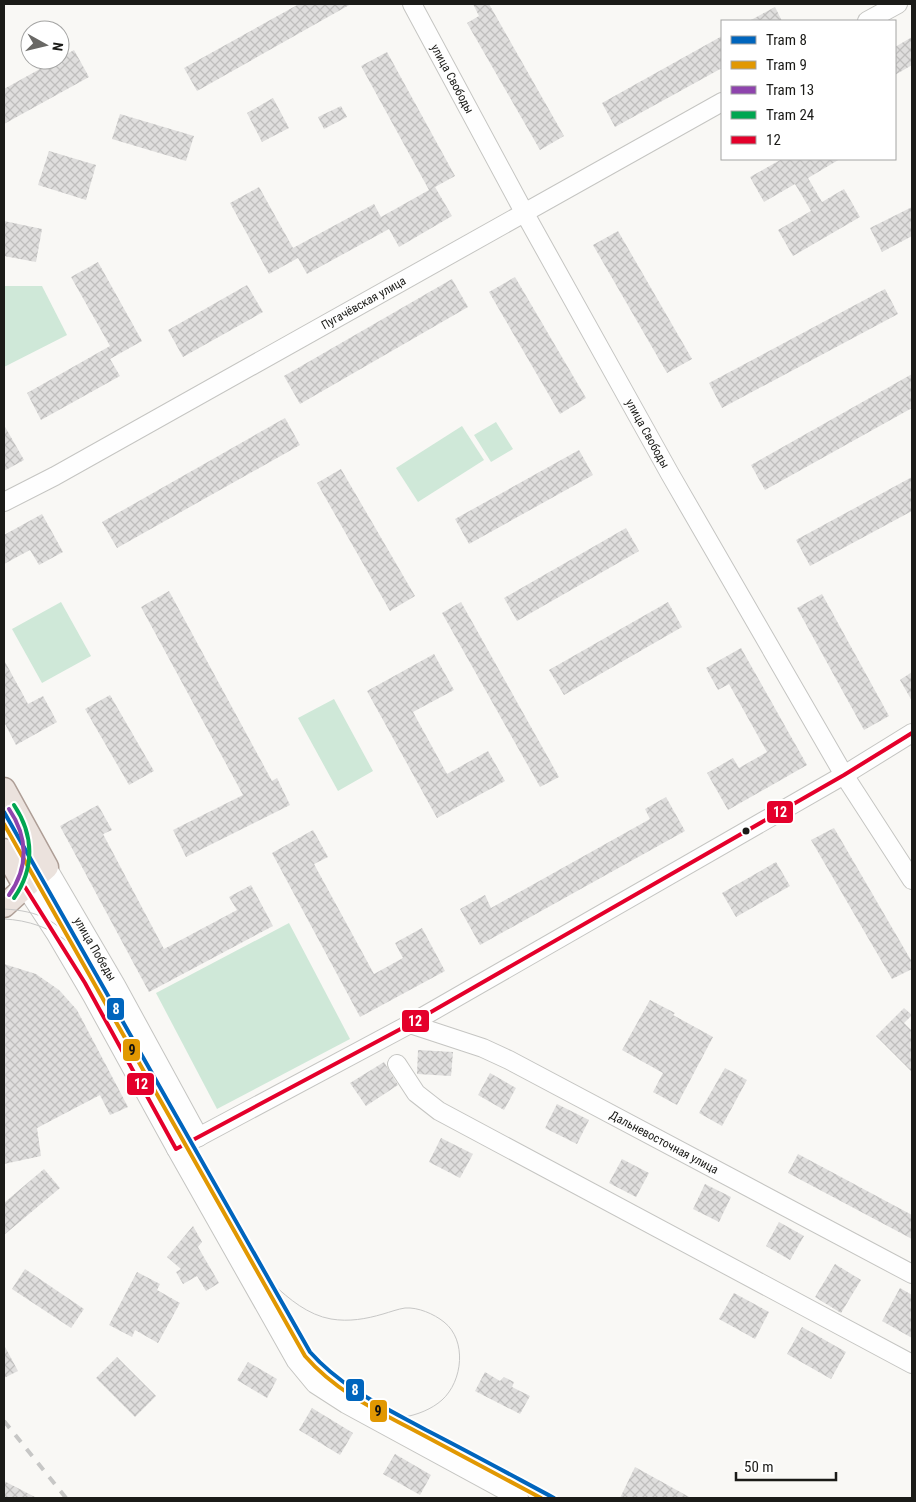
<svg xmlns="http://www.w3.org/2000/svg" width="916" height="1502" font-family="'Roboto Condensed',sans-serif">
	<defs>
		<pattern id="building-cross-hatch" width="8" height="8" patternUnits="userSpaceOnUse" patternTransform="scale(1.25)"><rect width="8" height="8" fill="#dfdedd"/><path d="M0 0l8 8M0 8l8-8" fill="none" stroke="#bfbebd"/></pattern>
	</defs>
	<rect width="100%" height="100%" fill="#f9f8f5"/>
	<g fill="#cfe8d8">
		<path d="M4 286H42L67 335 4 367Z"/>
		<path d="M496 422 513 449 491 462 474 435Z"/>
		<path d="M462 426 484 460 418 502 396 468Z"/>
		<path d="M61 602 91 656 42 683 12 629Z"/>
		<path d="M334 699 373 771 338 791 298 718Z"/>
		<path d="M289 923 350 1039 217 1109 156 993Z"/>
	</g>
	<g fill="url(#building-cross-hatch)">
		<path d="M299 4H351L197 91 184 68Z"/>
		<path d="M473 4H489L564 136 540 150 467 23 479 16Z"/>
		<path d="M775 7 782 21H749Z"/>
		<path d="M722 36V68L615 127 602 103Z"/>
		<path d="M912 37V65L895 75V47Z"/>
		<path d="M74 50 89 77 4 124V89L56 60H60V58Z"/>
		<path d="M387 52 455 176 435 187 452 216 399 247 389 229 307 274 298 258 269 274 230 203 259 187 293 248 374 204 381 217 429 190 361 66Z"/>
		<path d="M273 98 289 128 262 142 247 113Z"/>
		<path d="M341 106 347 117 324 129 318 117Z"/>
		<path d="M120 114 194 136 186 161 112 139Z"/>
		<path d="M49 151 96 165 86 200 38 185Z"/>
		<path d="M782 159H840L808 178 822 202 844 189 860 217 793 256 778 230 811 211 795 184 764 202 750 177Z"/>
		<path d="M912 207V236L882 252 870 228Z"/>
		<path d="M4 221 42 229 36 262 4 256Z"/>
		<path d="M618 231 692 359 667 373 593 245Z"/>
		<path d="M98 262 142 341 110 359 120 376 41 420 27 393 110 346 71 277Z"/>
		<path d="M515 277 586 398 560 414 489 292Z"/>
		<path d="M452 279 468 307 300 404 284 376Z"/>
		<path d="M247 285 263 312 183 357 168 330Z"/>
		<path d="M885 289 898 314 722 408 709 383Z"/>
		<path d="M912 374V408L765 490 751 465Z"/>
		<path d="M285 418 300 445 117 548 102 522Z"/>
		<path d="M4 425 24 460 4 471Z"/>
		<path d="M579 450 593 475 469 544 455 519Z"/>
		<path d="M341 469 415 596 390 611 317 483Z"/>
		<path d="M912 477V511L810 566 796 540Z"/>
		<path d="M42 514 63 552 39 565 30 550 4 564V535Z"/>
		<path d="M626 528 639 551 517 621 504 598Z"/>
		<path d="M169 591 272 781 277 778 290 805 186 857 173 830 243 795 141 607Z"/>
		<path d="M822 594 889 716 864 730 797 608Z"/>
		<path d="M461 602 559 777 540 787 442 613Z"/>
		<path d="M668 602 682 627 564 695 549 670Z"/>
		<path d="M741 648 807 765 728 810 707 773 733 758 739 768 767 752 729 684 718 690 706 668Z"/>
		<path d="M434 654 454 690 413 712 447 774 488 751 505 781 437 818 367 691Z"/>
		<path d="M4 660 28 704 43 696 57 722 16 745 4 722Z"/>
		<path d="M912 672V701L900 680Z"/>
		<path d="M110 695 154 771 129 785 85 709Z"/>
		<path d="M666 797 685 831 480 945 460 909 485 895 491 908 650 819 645 809Z"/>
		<path d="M98 805 112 830 103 834 164 949 237 910 229 897 251 885 273 926 149 992 60 826Z"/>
		<path d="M834 828 912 962V969L892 979 811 840Z"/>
		<path d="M313 830 328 857 314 864 374 974 403 958 395 943 422 928 445 971 360 1017 272 853Z"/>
		<path d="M776 862 790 886 736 917 722 893Z"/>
		<path d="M4 964 36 974 59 990 77 1010 128 1107 110 1115 100 1095 37 1128 41 1156 4 1164Z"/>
		<path d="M650 1000 675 1013 673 1015 713 1037 677 1105 653 1092 663 1073 622 1050Z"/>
		<path d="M904 1008 912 1015 904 1023 912 1031V1072L876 1036Z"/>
		<path d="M418 1050 453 1052 451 1076 417 1074Z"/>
		<path d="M384 1062 398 1085 366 1106 350 1083Z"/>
		<path d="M725 1068 747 1080 722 1126 699 1113Z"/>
		<path d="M490 1073 516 1088 504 1110 478 1095Z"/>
		<path d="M557 1104 589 1120 577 1144 545 1128Z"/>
		<path d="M441 1138 473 1154 460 1178 429 1162Z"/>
		<path d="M798 1154 912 1215V1239L788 1173Z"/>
		<path d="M622 1159 649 1173 636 1197 609 1183Z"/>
		<path d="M44 1169 60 1188 4 1235V1203Z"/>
		<path d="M705 1184 731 1197 719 1222 693 1209Z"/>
		<path d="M779 1222 804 1236 790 1260 766 1246Z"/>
		<path d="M193 1226 202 1242 198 1247 219 1283 206 1291 197 1276 183 1284 176 1272 181 1269 167 1257Z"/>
		<path d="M835 1264 861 1280 841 1313 815 1297Z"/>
		<path d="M25 1269 84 1309 71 1328 12 1289Z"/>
		<path d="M137 1272 160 1284 157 1290 180 1303 158 1343 135 1330 132 1337 109 1325Z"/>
		<path d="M900 1288 912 1295V1338L882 1321Z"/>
		<path d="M734 1293 769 1312 755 1339 719 1319Z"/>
		<path d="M802 1327 846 1352 831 1379 787 1354Z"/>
		<path d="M4 1345 18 1371 4 1378Z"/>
		<path d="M117 1357 156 1396 135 1417 96 1378Z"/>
		<path d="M248 1362 277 1379 267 1398 237 1380Z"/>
		<path d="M485 1372 500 1381 504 1377 514 1382 512 1387 530 1396 520 1414 475 1391Z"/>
		<path d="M312 1408 353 1433 340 1455 299 1430Z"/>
		<path d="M395 1454 431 1475 420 1495 383 1474Z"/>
		<path d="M635 1467 691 1498H620Z"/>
		<path d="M4 1481 37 1498H4Z"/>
	</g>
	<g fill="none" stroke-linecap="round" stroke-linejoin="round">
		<defs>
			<g id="minor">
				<path id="s1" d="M412 4 524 212 670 474 844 775 912 880"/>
				<path d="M867 21 898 4"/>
				<path id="s2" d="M4 502 55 476 722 102"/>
				<path id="s3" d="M47 867 116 985 199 1137"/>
				<path d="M25 887 55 933 92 996 176 1149 296 1361 315 1384 346 1404 519 1498"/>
				<path id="s4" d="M410 1024 483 1048 509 1060 912 1274"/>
				<path d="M397 1064 416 1093 439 1111 912 1364"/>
				<path d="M176 1149 410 1024 844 775 912 733"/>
			</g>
			<g id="major">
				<path d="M4 789 47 867 4 906"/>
				<path d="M4 850 25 887"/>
			</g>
		</defs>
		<use href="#minor" stroke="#c5c5c2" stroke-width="20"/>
		<use href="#major" stroke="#ae9e96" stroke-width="25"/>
		<use href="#minor" stroke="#fefefe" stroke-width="18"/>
		<use href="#major" stroke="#ebe2dd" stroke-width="22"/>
		<g stroke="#c7c7c6" stroke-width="1">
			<path d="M4 909C40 911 54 920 79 945"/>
			<path d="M4 919C28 920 52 928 70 944"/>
			<path d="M273 1284C289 1299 308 1315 331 1319 349 1322 366 1319 383 1314 390 1312 398 1309 405 1308 418 1307 434 1314 444 1322 467 1340 463 1381 442 1400 432 1409 417 1415 404 1417 395 1418 386 1414 378 1412"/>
		</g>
		<path stroke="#c7c7c6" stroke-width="4" stroke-dasharray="9 9" stroke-linecap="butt" d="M4 1421 66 1498"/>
		<defs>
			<path id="bus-1" d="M25 887 85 983 176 1149 410 1024 844 775 912 733"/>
		</defs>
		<use href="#bus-1" stroke="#fff" stroke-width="8"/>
		<use href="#bus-1" stroke="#e4002b" stroke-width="4"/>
		<defs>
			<path id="tram-1" d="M4 812 310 1352C342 1388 384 1407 426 1430 469 1452 511 1475 554 1498"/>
			<path id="tram-2" d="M4 824 305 1356C337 1393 380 1412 423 1435 462 1456 502 1477 541 1498"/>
			<path id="tram-3" d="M9 895C29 867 28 837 9 809"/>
			<path id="tram-4" d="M14 898C35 868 34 835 14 805"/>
		</defs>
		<use href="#tram-1" stroke="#fff" stroke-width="8"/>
		<use href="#tram-2" stroke="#fff" stroke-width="8"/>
		<use href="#tram-3" stroke="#fff" stroke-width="8"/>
		<use href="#tram-4" stroke="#fff" stroke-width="8"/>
		<use href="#tram-1" stroke="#0065bd" stroke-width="4"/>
		<use href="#tram-2" stroke="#e19802" stroke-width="4"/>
		<use href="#tram-3" stroke="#8e44ad" stroke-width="4"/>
		<use href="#tram-4" stroke="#00a651" stroke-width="4"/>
	</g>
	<circle fill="#1b1b18" stroke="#fff" stroke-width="2" cx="746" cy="831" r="4.5"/>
	<g text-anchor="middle" stroke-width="4" stroke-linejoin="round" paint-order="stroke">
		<g font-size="12" fill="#1b1b18" stroke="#fff">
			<text dy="4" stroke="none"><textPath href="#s1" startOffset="85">улица Свободы</textPath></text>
			<text dy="4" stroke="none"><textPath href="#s2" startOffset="411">Пугачёвская улица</textPath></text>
			<text dy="4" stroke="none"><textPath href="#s1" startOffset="490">улица Свободы</textPath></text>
			<text dy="4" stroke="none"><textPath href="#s3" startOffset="95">улица Победы</textPath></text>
			<text dy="4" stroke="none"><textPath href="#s4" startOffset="281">Дальневосточная улица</textPath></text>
		</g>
	</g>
	<g stroke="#fff" stroke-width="2">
		<rect x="766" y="800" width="28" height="24" rx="5" fill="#e4002b"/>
		<rect x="106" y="997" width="19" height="24" rx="5" fill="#0065bd"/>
		<rect x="401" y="1009" width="29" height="24" rx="5" fill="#e4002b"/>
		<rect x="122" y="1038" width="19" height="24" rx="5" fill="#e19802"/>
		<rect x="126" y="1072" width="29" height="24" rx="5" fill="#e4002b"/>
		<rect x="345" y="1378" width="20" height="24" rx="5" fill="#0065bd"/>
		<rect x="369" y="1399" width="19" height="24" rx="5" fill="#e19802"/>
	</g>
	<g font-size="14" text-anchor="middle" font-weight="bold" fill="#fff">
		<text x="780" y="817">12</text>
		<text x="116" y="1014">8</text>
		<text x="415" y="1026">12</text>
		<text x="141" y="1089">12</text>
		<text x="355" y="1395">8</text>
	</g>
	<g font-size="14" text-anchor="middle" font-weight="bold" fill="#111">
		<text x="132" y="1055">9</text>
		<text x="378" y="1416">9</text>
	</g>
	<rect width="916" height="1502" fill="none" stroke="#1b1b18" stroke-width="10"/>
	<rect x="721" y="20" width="175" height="140" fill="#ffffff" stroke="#a4a4a3"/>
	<rect x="731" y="36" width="25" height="8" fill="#0065bd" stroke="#a4a4a3"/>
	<text x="766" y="45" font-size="15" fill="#1b1b18">Tram 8</text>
	<rect x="731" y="61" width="25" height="8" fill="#e19802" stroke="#a4a4a3"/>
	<text x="766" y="70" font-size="15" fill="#1b1b18">Tram 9</text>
	<rect x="731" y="86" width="25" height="8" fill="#8e44ad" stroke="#a4a4a3"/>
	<text x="766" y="95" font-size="15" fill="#1b1b18">Tram 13</text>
	<rect x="731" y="111" width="25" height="8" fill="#00a651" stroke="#a4a4a3"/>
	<text x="766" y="120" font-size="15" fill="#1b1b18">Tram 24</text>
	<rect x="731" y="136" width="25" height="8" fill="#e4002b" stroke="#a4a4a3"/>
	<text x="766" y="145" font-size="15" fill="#1b1b18">12</text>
	<g transform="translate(45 45) rotate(98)"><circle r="24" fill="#ffffff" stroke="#a4a4a3"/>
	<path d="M0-4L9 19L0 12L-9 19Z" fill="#696865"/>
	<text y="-8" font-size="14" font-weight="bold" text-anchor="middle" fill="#1b1b18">N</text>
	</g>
	<path d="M736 1472v8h100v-8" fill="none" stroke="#1b1b18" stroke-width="2.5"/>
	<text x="744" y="1472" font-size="15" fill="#1b1b18" stroke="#ffffff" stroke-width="4" paint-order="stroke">50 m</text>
</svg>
